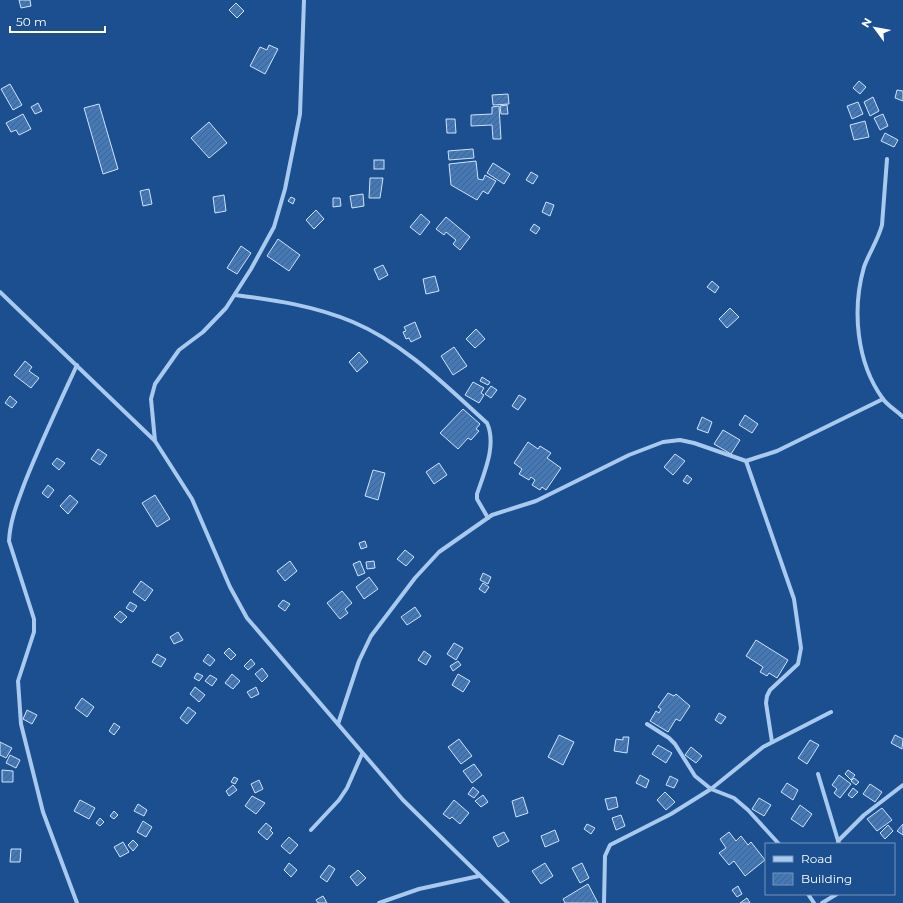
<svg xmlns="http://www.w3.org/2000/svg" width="903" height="903" font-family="Montserrat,sans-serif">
	<defs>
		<pattern id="building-hatch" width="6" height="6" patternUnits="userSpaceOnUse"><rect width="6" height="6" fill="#4478b7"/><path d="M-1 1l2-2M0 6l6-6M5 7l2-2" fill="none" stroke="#486282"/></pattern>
	</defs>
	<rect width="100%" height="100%" fill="#1b4f8f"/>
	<g fill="url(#building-hatch)" stroke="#cfe3fa">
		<path d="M19 0H30L31 6 21 8Z"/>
		<path d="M236 3 244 11 237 18 229 10Z"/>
		<path d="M269 45 278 49 265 74 250 66 260 47 267 50Z"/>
		<path d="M859 81 866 87 860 94 853 88Z"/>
		<path d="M10 84 22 105 13 110 1 89Z"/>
		<path d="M897 90 903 91V101L895 98Z"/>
		<path d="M508 94 509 104 493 105 492 95Z"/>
		<path d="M873 97 879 111 870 116 864 102Z"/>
		<path d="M858 102 863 114 852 119 847 106Z"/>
		<path d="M38 103 42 111 35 114 31 107Z"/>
		<path d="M99 104 118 169 103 174 84 108Z"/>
		<path d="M507 105 508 114H501L500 106Z"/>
		<path d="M499 106 501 139H493L492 125 471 126V115L492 114V107Z"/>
		<path d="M23 114 31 129 19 135 16 130 11 132 6 123Z"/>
		<path d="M883 114 888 126 880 130 874 118Z"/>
		<path d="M446 119H455L456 133H447Z"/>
		<path d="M865 121 869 137 854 140 850 125Z"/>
		<path d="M209 122 227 143 209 158 191 138Z"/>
		<path d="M885 133 898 140 894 147 881 141Z"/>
		<path d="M473 149 474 158 449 160 448 151Z"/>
		<rect x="374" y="160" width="10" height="9"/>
		<path d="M476 161 478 179 483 180 485 175 496 181 488 194 483 191 477 200 451 185 449 164Z"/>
		<path d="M493 163 510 174 504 184 487 173Z"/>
		<path d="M531 172 538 176 533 184 526 180Z"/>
		<path d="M370 178H383L380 198H369Z"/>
		<path d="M149 189 152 204 143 206 140 191Z"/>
		<path d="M363 194 364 206 352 208 350 196Z"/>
		<path d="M224 195 226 211 215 213 213 197Z"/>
		<path d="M291 197 295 199 293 204 288 201Z"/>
		<path d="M333 198H340L341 206 333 207Z"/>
		<path d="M546 202 554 205 550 216 542 212Z"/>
		<path d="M316 210 324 219 314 229 306 220Z"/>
		<path d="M421 214 430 222 420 235 410 227Z"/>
		<path d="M446 217 470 237 460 250 453 244 456 240 446 232 444 235 436 229Z"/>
		<path d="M534 224 540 228 536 234 530 230Z"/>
		<path d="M278 239 300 255 289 271 267 256Z"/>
		<path d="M241 246 251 253 237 274 227 268Z"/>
		<path d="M383 265 388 275 379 280 374 269Z"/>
		<path d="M435 276 439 291 426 294 423 279Z"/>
		<path d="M712 281 719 287 715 293 707 287Z"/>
		<path d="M730 308 739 317 727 328 719 319Z"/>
		<path d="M415 322 421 337 411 342 409 338 406 339 403 332 406 331 404 327Z"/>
		<path d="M476 329 485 339 475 348 466 339Z"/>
		<path d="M454 347 467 366 453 375 441 356Z"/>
		<path d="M359 352 368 362 357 372 349 362Z"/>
		<path d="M25 361 32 367 29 371 39 378 31 388 14 375Z"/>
		<path d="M482 377 490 382 488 385 480 381Z"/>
		<path d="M473 382 484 388 481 393 484 395 479 403 465 395Z"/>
		<path d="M491 386 497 390 491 398 485 394Z"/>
		<path d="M519 395 526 399 518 410 512 406Z"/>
		<path d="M10 396 17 402 12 408 5 403Z"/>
		<path d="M463 409 480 424 476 429 479 431 471 440 468 438 458 449 440 433Z"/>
		<path d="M745 415 758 424 752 433 739 425Z"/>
		<path d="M702 417 712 422 708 433 697 429Z"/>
		<path d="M723 430 740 440 731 454 714 444Z"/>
		<path d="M528 442 538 449 540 446 551 453 547 458 561 468 546 490 542 487 540 490 532 485 535 480 531 477 529 480 519 474 522 469 514 463Z"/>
		<path d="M98 449 107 455 100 465 91 459Z"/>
		<path d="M675 454 685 461 673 475 664 467Z"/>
		<path d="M57 458 65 463 59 470 52 464Z"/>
		<path d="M439 463 447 475 434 484 426 472Z"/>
		<path d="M373 470 385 473 378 500 365 496Z"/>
		<path d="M687 475 692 479 688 484 683 481Z"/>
		<path d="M48 485 54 490 48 498 42 493Z"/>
		<path d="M70 495 78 502 68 514 60 506Z"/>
		<path d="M155 495 170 519 157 527 142 503Z"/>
		<path d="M365 541 367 547 361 549 359 543Z"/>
		<path d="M405 550 414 557 406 566 397 559Z"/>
		<path d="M290 561 297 571 285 581 277 571Z"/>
		<path d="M360 561 365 573 358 576 353 564Z"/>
		<path d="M374 561 375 568 367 569 366 562Z"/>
		<path d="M483 573 491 577 488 584 480 580Z"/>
		<path d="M369 577 378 589 364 599 356 587Z"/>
		<path d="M141 581 153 590 145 601 133 592Z"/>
		<path d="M483 583 489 587 485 593 479 589Z"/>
		<path d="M342 591 352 603 345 609 348 613 340 619 327 603Z"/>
		<path d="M283 600 290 604 285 611 278 606Z"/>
		<path d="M130 602 137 606 133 612 126 608Z"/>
		<path d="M415 607 421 616 407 625 401 617Z"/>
		<path d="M120 611 127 617 121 623 114 617Z"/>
		<path d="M178 632 183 640 174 644 170 637Z"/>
		<path d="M756 640 788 660 777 678 769 673 767 676 760 672 763 667 746 656Z"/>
		<path d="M454 643 463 648 456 660 447 654Z"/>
		<path d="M229 648 236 655 231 660 224 653Z"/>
		<path d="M424 651 431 656 426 665 418 660Z"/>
		<path d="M157 654 166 659 161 667 152 662Z"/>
		<path d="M208 654 215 660 210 666 203 661Z"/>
		<path d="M251 659 255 664 248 670 244 666Z"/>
		<path d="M458 661 461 665 453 671 450 666Z"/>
		<path d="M262 668 268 676 262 682 255 674Z"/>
		<path d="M197 673 203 676 199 681 194 678Z"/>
		<path d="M232 674 240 681 233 689 225 683Z"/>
		<path d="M458 674 470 681 463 692 452 685Z"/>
		<path d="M210 675 217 679 212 686 205 681Z"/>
		<path d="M195 687 205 695 199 702 190 694Z"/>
		<path d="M256 687 259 694 251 698 247 692Z"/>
		<path d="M668 693 674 696 676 694 690 706 680 721 676 719 668 732 650 721 656 711 659 713 661 709 658 707Z"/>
		<path d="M82 698 94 707 87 717 75 708Z"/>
		<path d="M188 707 196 713 187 724 180 718Z"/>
		<path d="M27 710 37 715 32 724 23 719Z"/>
		<path d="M719 713 726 717 721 724 715 720Z"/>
		<path d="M114 723 120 727 114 735 109 731Z"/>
		<path d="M559 735 574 742 563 765 548 757Z"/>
		<path d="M895 735 903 739 902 749 891 743Z"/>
		<path d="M623 737H629L627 753 614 751 616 739 623 740Z"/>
		<path d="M459 739 472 756 461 764 448 747Z"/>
		<path d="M810 740 819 745 807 764 798 758Z"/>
		<path d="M0 742 12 748 6 758 0 755Z"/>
		<path d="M658 745 672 753 666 763 652 754Z"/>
		<path d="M691 747 702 756 696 763 685 755Z"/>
		<path d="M10 755 20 760 16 768 6 763Z"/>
		<path d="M474 764 482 775 472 783 463 771Z"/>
		<path d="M2 770 13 771V782H2Z"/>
		<path d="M848 770 855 775 851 780 845 774Z"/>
		<path d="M640 775 649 780 646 788 636 783Z"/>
		<path d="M839 775 851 784 840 798 834 793 837 789 832 785Z"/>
		<path d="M670 776 678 780 674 788 666 785Z"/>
		<path d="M234 777 238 779 235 784 231 782Z"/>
		<path d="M854 778 859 782 856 785 851 781Z"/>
		<path d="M259 780 263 789 255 793 251 784Z"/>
		<path d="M787 783 798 790 793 800 781 792Z"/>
		<path d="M870 784 882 792 875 802 863 794Z"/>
		<path d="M233 785 237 790 229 796 226 791Z"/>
		<path d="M473 787 479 792 474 798 468 794Z"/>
		<path d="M853 788 858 792 852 798 848 795Z"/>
		<path d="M665 792 675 802 666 810 657 800Z"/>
		<path d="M483 795 488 802 481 807 475 801Z"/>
		<path d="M252 796 265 803 256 814 245 806Z"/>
		<path d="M523 797 528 813 516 817 512 801Z"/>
		<path d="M616 797 618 807 608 810 605 799Z"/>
		<path d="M759 798 771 805 764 816 752 809Z"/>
		<path d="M80 800 95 808 89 819 74 811Z"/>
		<path d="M454 800 469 813 460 824 452 817 450 819 443 814Z"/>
		<path d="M138 804 147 810 144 816 134 811Z"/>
		<path d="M800 805 812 814 803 827 791 819Z"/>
		<path d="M882 808 892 820 877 831 867 819Z"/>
		<path d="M114 811 118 815 114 819 110 816Z"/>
		<path d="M621 815 625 826 616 830 612 818Z"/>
		<path d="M100 818 104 822 100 826 96 823Z"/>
		<path d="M143 821 152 827 146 837 137 832Z"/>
		<path d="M266 823 272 828 270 830 273 833 267 840 258 832Z"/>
		<path d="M587 824 595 828 591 834 584 829Z"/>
		<path d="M903 824V835L897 831Z"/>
		<path d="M888 825 893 831 885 839 880 833Z"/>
		<path d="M555 830 559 841 545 847 541 836Z"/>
		<path d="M504 832 509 841 498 847 493 837Z"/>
		<path d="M729 832 736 841 741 836 748 845 751 842 765 860 745 876 734 861 729 865 719 853 726 848 720 839Z"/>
		<path d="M289 837 298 845 290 854 281 846Z"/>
		<path d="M133 840 138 845 133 851 128 845Z"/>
		<path d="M123 842 129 852 120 857 114 847Z"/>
		<path d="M11 849H21L20 862H10Z"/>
		<path d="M289 863 297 870 291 877 284 870Z"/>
		<path d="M545 863 553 876 541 884 532 871Z"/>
		<path d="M582 863 589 878 580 883 572 868Z"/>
		<path d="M329 865 335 869 327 882 320 877Z"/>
		<path d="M358 870 366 878 357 886 350 877Z"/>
		<path d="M588 884 598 903H565L563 899Z"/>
		<path d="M738 886 742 894 737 897 732 890Z"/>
		<path d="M323 896 327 903H318L316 900Z"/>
		<path d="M747 898 750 903H740Z"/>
	</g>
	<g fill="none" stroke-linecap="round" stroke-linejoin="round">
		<g stroke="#a9c9ee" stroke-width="4">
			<path d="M887 159 882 225C878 240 869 253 864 267 852 309 856 362 883 399 888 406 897 411 903 417"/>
			<path d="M0 292 155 441 192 499 230 587 247 618 403 800 508 903"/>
			<path d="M235 295C275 300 315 306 353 322 405 344 446 386 487 423 497 445 484 473 477 494V499L488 518"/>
			<path d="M155 441 151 399 155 384 179 350 203 332 226 308 251 269 274 227 285 189 300 114 304 0"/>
			<path d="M746 461 794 599 801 648 798 664 770 690 767 696 766 703 772 742"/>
			<path d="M338 724 359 661 371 636 415 578 439 552 492 515 536 501 629 455 663 442 680 440 694 443 746 461 777 451 883 399"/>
			<path d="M647 724 669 738 675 744 695 776 711 789 734 798 748 810 779 844"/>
			<path d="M818 774 839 844"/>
			<path d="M311 830 339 800 347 788 362 754"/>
			<path d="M838 841 864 815 903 785"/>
			<path d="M808 894 814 903"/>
			<path d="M77 903 43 812 21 724 18 681 34 632V619L9 541C10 520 18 501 25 482 41 442 59 404 77 365"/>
			<path d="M379 903 419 889 479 876"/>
			<path d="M604 903 605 856 610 845 671 814 711 789 763 747 831 712"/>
			<path d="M822 903 837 894"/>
		</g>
	</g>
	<rect x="765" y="843" width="130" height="52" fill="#1b4f8f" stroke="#7695bc"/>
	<rect x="773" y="856" width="20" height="6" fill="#a9c9ee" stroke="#7695bc"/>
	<text x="801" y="863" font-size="12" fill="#ffffff">Road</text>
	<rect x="773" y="873" width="20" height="12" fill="url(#building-hatch)" stroke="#7695bc"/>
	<text x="801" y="883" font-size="12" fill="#ffffff">Building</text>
	<g transform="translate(875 28) rotate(302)" stroke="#1b4f8f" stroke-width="3" paint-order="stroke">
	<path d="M0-3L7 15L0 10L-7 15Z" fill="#ffffff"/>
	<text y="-6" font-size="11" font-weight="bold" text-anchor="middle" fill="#ffffff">N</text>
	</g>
	<path d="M10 26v6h95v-6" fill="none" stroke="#ffffff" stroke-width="2"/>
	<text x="16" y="26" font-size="12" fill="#ffffff" stroke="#1b4f8f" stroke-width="3" paint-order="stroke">50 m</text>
</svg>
